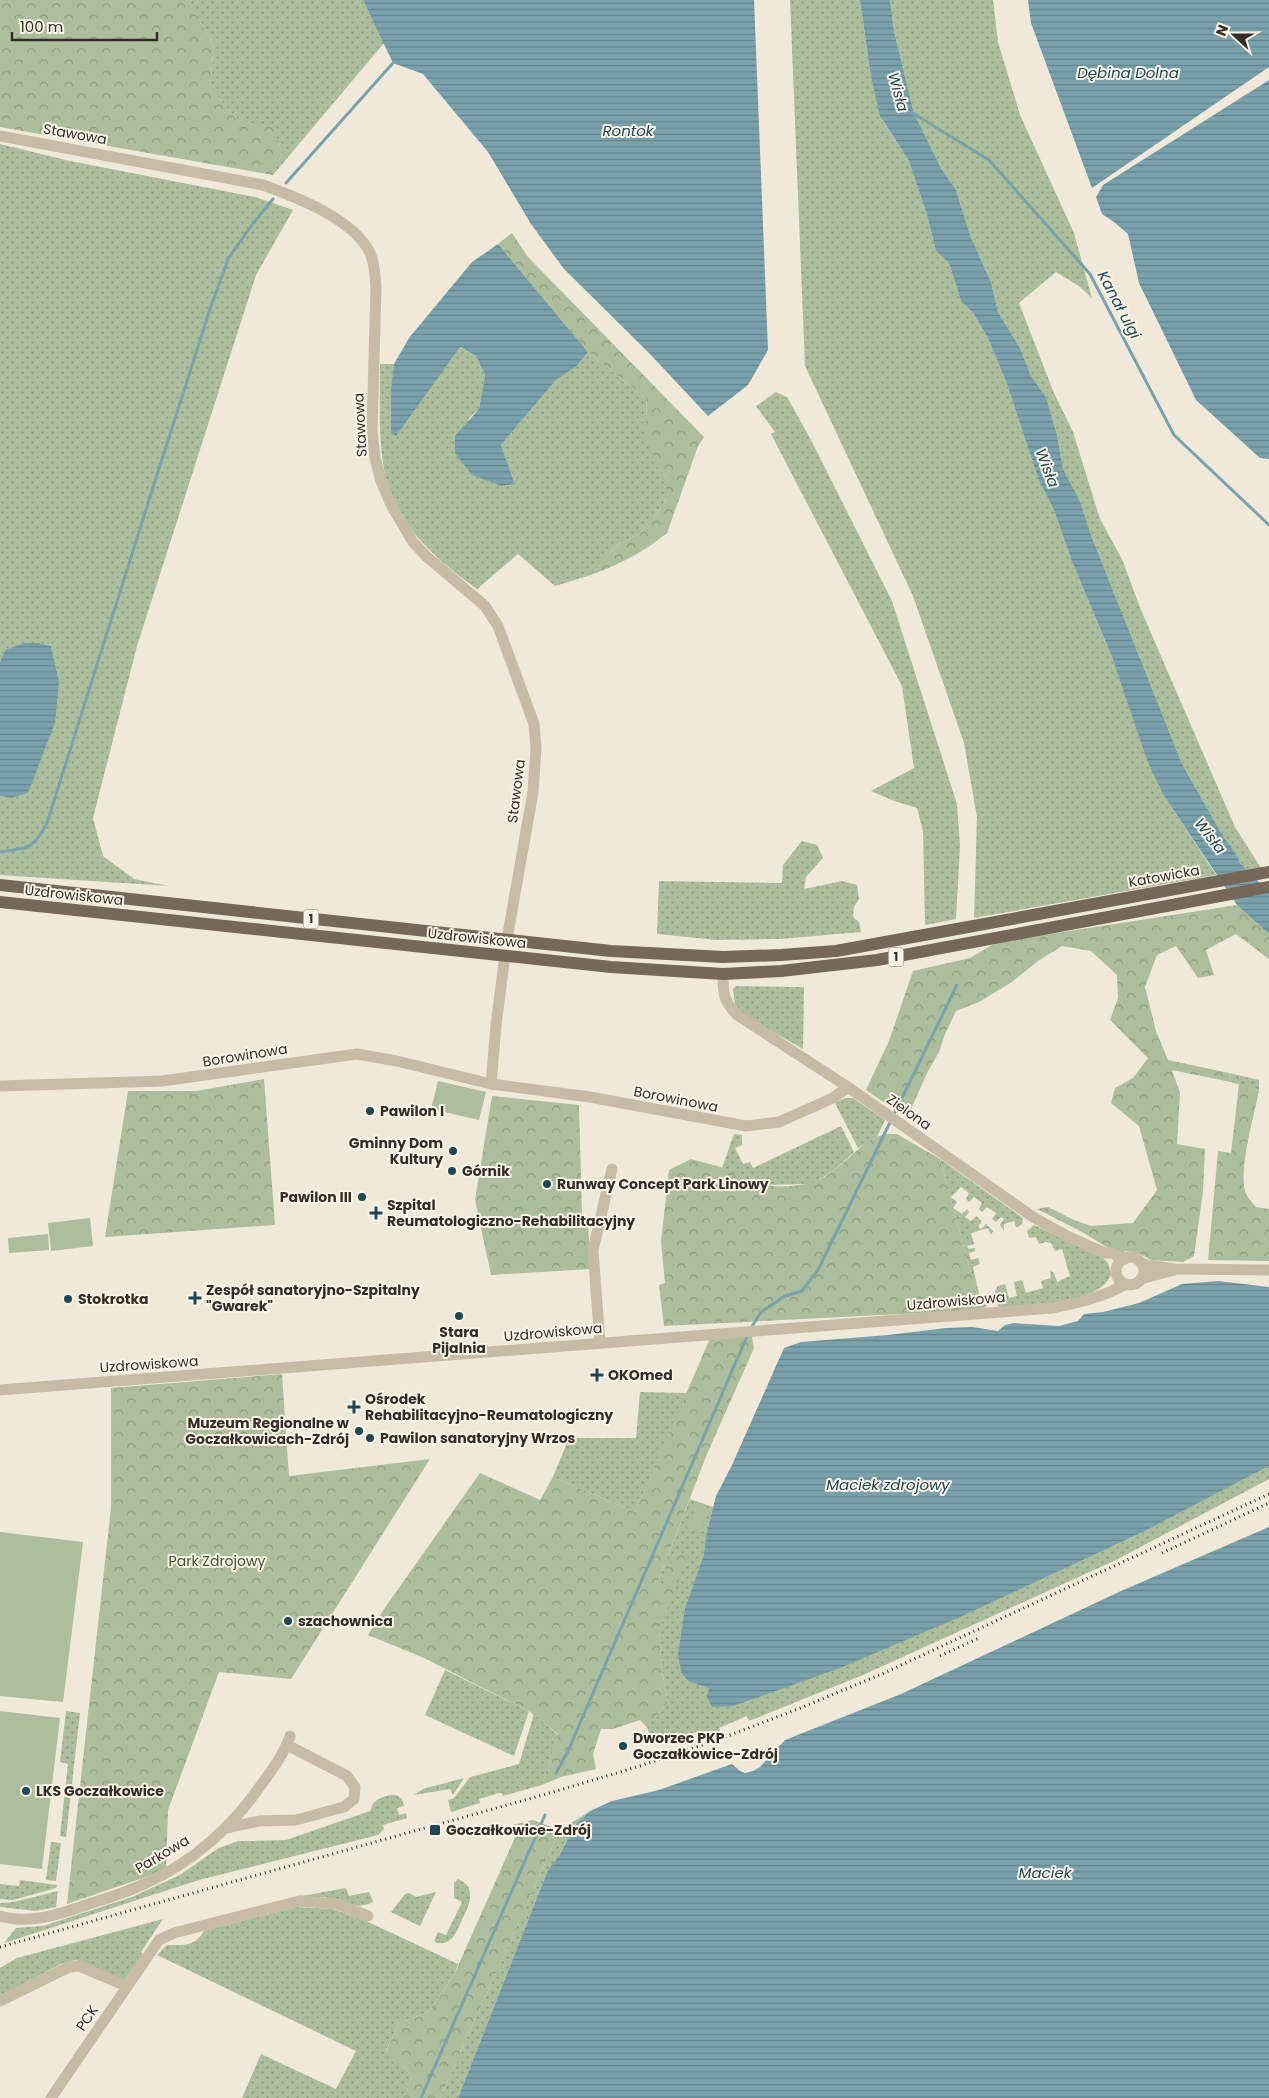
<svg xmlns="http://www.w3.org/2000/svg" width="1269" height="2098" font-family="Poppins,sans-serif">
	<defs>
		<pattern id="grass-dots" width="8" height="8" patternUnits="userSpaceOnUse" patternTransform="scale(1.25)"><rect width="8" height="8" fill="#acbe9b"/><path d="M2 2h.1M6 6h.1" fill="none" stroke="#8d9b7e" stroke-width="1.8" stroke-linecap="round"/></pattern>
		<pattern id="forest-crowns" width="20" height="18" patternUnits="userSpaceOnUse" patternTransform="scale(1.25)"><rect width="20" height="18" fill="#acbe9b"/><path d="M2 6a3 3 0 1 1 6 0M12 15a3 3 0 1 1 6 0" fill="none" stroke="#8d9b7e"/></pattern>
		<pattern id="water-rules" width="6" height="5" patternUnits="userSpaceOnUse" patternTransform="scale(1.25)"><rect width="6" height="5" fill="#7aa2ac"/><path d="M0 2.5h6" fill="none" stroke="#65848c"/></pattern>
	</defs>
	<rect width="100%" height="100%" fill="#f0e9da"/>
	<g fill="url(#grass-dots)">
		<path d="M187 0H363L384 43 273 175 282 153 274 129 238 120 210 89 214 44Z"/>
		<path d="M790 0H860L871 77 882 120 909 161 927 215 936 251 949 263 961 301 973 313 988 338 1007 384 1039 481 1054 510 1071 559 1112 657 1164 796 1216 875 974 918 977 817 964 743 913 596 805 366Z"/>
		<path d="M890 0H993L998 42 1020 115 1074 233 1092 298 1079 286 1056 272 1019 303 1054 393 1073 432 1100 519 1122 559 1141 610 1235 827 1261 868 1248 871 1240 863 1235 852 1223 836 1182 764 1091 535 1080 501 1063 469 1057 435 1046 397 1031 376 1020 348 998 312 991 282 970 235 956 190 941 168 914 113 894 31Z"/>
		<path d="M0 144 70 161 255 197 293 210 256 275 137 646 93 818 103 856 134 879 169 886 0 875V796L11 798 59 681 51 646 39 643 5 650 0 662Z"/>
		<path d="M459 347 476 356 485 375 479 409 468 419 502 486 515 484 501 445 556 380 577 366 588 352 647 399 646 417 658 467 669 481V495L659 511 640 533 617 545 591 575 555 586 518 554 477 589C437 560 397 526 385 475 378 439 380 401 380 364H394L391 387V432L395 436Z"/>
		<path d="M776 392 787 397 811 440 892 601 957 804 960 847 956 919 925 925 923 831 917 808 894 801 871 791 914 768 902 686 771 434 775 432 756 406Z"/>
		<path d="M802 841 817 845 823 858 806 877 804 889 842 881 857 885 859 899 854 907 853 917 859 922 861 932 780 939 716 940 657 934 659 881 782 883 783 865Z"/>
		<path d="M736 986 804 987 803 1049 743 1015 735 1004 733 989Z"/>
		<path d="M1229 1073 1259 1080V1091L1231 1082Z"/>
		<path d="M845 1098H853L885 1120 877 1137 858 1148 835 1103Z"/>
		<path d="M841 1126 854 1152 832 1172 811 1184 764 1185 741 1179 722 1168 734 1134 742 1135V1145L735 1148 743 1164 750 1162 753 1168Z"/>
		<path d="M940 1159 1023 1218 1022 1224 1018 1227H1016L1014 1221 1004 1224V1231L1000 1225 1004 1219 1001 1217 996 1222 992 1219 996 1213 987 1207 982 1212 979 1209 982 1203 974 1197 969 1202 966 1199 969 1193 961 1187 951 1197 957 1202 953 1208 962 1214 967 1209 969 1212 965 1217 971 1221 976 1216 982 1221 978 1227 981 1229 986 1224 993 1231 991 1235 988 1228 971 1233 974 1244 967 1246 968 1249 975 1248V1251L969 1253 971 1260 978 1258 980 1264 973 1267 980 1298 987 1297 988 1305 981 1310Z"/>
		<path d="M1034 1225 1103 1258 1108 1263 1111 1273C1105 1304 1026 1305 1001 1308L998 1306 995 1291 998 1286 1005 1284 1009 1298 1017 1296 1014 1282 1022 1280 1026 1293 1043 1288 1041 1281 1051 1278 1050 1271 1054 1273 1057 1282 1070 1276 1062 1249 1055 1251 1051 1243 1046 1242 1039 1244 1036 1237 1029 1238 1027 1231Z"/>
		<path d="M640 1392 687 1393 635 1512 553 1477 569 1438H636Z"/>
		<path d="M1269 1466V1479L1116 1560 863 1675 749 1721 747 1716 719 1728 720 1731 694 1733 652 1742 647 1727 668 1702 662 1671 659 1629 687 1557 662 1587 657 1584 690 1499 713 1507 706 1535 704 1554 685 1608 682 1674 689 1682 709 1688 967 1614 1145 1531Z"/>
		<path d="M445 1670 529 1711 514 1756 425 1715Z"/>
		<path d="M66 1711 80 1713 66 1837 60 1836 68 1764 60 1762Z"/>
		<path d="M534 1714 558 1735 542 1785 503 1796 502 1793H499L479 1799 480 1803 451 1812 448 1800 454 1798 470 1777 519 1764Z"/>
		<path d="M464 1778 453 1795 450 1789 414 1795 423 1789Z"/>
		<path d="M391 1795H396L402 1799 404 1806 397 1808 399 1815 406 1813 407 1818 383 1825 384 1829 378 1835 199 1880 4 1943 16 1928 43 1926 132 1897 180 1875 217 1849 238 1841 286 1840 370 1811C374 1799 379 1798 391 1795Z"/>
		<path d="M590 1811 576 1824 559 1856 548 1870 458 2098H440L560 1830Z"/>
		<path d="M51 1842 61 1843 56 1881 46 1880Z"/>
		<path d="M458 1879C479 1888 468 1908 461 1922 458 1928 456 1935 451 1939 447 1943 442 1944 436 1943L434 1941 438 1932 446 1935 462 1902 454 1898V1883Z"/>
		<path d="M20 1880 57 1885 56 1888 13 1900 0 1899V1884L19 1886Z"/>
		<path d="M346 1888 349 1896 369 1892 373 1901 369 1904 359 1906 325 1897 291 1898Z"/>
		<path d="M58 1891 56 1907 35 1911 0 1907V1903L14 1902Z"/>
		<path d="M436 1892 420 1926 391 1912 405 1894 409 1893 416 1897Z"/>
		<path d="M297 1907 333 1909 364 1920 458 1964 454 1975 428 2012 398 2024 386 2051 405 2067 412 2078 403 2098H242L261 2054 336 2089 356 2051 157 1955 167 1945C183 1945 195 1947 204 1931Z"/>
		<path d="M163 1919 141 1952 143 1954 125 1980 76 1960 61 1964 0 1996V1968L17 1958Z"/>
	</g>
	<g fill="url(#forest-crowns)">
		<path d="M0 0H187L214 44 210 89 238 120 274 128 282 153 273 175 0 127Z"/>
		<path d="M512 233 528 257 704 437 698 446 667 533C646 551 616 566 591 575L617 545 640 533 659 511 669 495V481L658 467 645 437 647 399 588 352 498 244Z"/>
		<path d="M1237 905 1269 934V959L1236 934 1206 950 1214 975 1198 978 1176 946 1157 955 1145 987 1156 1031 1168 1060 1229 1073 1231 1082 1172 1070 1180 1093 1177 1144 1205 1149 1203 1191 1194 1256 1183 1262 1151 1260 1138 1253 1126 1251 1118 1254 1082 1232 1037 1209 1048 1207 1074 1220 1091 1226 1133 1223 1157 1190 1139 1126 1111 1103 1115 1088 1133 1078 1148 1058 1110 1020 1118 998 1117 975 1091 951 1062 946 1038 961 1012 982 979 1002 956 1011 945 1034 939 1052 927 1073 907 1118 866 1090 889 1041 913 971 970 958 992 945 1018 939Z"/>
		<path d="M264 1079 275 1225 105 1237 128 1091H196Z"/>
		<path d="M1239 1084 1259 1091C1254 1116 1239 1167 1245 1191 1247 1197 1252 1202 1256 1207L1269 1209V1261L1208 1260 1218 1151 1231 1153Z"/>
		<path d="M492 1096 579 1105 582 1215 588 1225 591 1269 491 1275 475 1200Z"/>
		<path d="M885 1134H897L940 1159 981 1310 664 1326 659 1285 665 1283 661 1242 669 1170 691 1159C701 1162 711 1164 720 1167 728 1170 734 1175 741 1178 768 1190 808 1190 832 1172 851 1158 862 1141 885 1134Z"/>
		<path d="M735 1335 752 1337 754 1348 707 1454 657 1584 662 1586 676 1553 688 1557 659 1629 662 1671 668 1702 647 1727 640 1720 613 1729H601L593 1754 596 1769 561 1777 542 1785 558 1734 529 1711 424 1658 368 1635 384 1609 480 1473 540 1500 553 1477 635 1512 711 1336Z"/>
		<path d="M282 1374 289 1476 430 1459 291 1679 219 1672 168 1810 166 1870 67 1904 111 1508V1388Z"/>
		<path d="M533 1820 560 1830 440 2098H403L412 2078 405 2067 386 2052 398 2024 428 2012 454 1975 517 1833 513 1825Z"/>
	</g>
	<g fill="#acbe9b">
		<path d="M438 1081 486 1092 479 1120 431 1109Z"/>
		<path d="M90 1218 93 1246 51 1251 48 1223Z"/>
		<path d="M48 1234 49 1250 9 1253 8 1238Z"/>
		<path d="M697 1504 709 1509 699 1533 687 1528Z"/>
		<path d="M0 1532 83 1542 63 1702 0 1696Z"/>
		<path d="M0 1711 60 1718 42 1869 0 1864Z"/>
	</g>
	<g fill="url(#water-rules)">
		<path d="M363 0H754L768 350 748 385 708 416 649 353 564 269 531 224 488 152 423 74 393 63Z"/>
		<path d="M860 0H890L894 31 914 113 941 168 956 190 970 235 991 282 998 312 1020 348 1031 376 1046 397 1057 435 1063 469 1080 501 1091 535 1182 764 1223 836 1235 852 1240 863 1269 892V934L1237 905 1164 796 1147 760 1112 657 1071 559 1054 510 1039 481 1007 384 988 338 973 313 961 301 949 263 936 251 927 215 909 161 880 116 871 77Z"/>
		<path d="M1028 0H1269V67L1092 188 1031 23Z"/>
		<path d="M1269 80V459L1260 458 1196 400 1139 283 1128 234 1114 222 1102 214 1096 197 1103 185Z"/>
		<path d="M498 244 588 352 577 366 556 380 501 445 515 484 502 486 472 475 455 453V436L479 409 485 375 476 356 460 347 396 436 391 433V387L394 364 409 338 472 262Z"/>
		<path d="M24 643H39L51 646 59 681 55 723 28 793 11 798 0 796V662L5 650Z"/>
		<path d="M1218 1281 1269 1287V1466L1145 1531 967 1614 840 1668 733 1706 712 1707 707 1697 709 1688 689 1682 682 1674 678 1655 685 1608 704 1554 706 1535 716 1496 732 1465 784 1348 801 1342 888 1335 946 1328 972 1327 998 1331 1005 1325 1014 1323 1059 1326 1078 1321 1084 1314 1103 1312 1139 1303 1182 1284Z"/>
		<path d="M1269 1527V2098H458L548 1870 559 1856 576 1824 590 1811 612 1801 659 1790 732 1764 740 1771 745 1773 753 1771 760 1767 785 1740 901 1694 1121 1591Z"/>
	</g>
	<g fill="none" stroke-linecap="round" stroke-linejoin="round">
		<g stroke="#7aa2ac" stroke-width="3">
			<path d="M911 112 989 160 1090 274 1174 435 1269 525"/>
			<path d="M286 183 393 63"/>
			<path d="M0 852C28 848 33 850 47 823L150 497 209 312 228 259 251 226 273 199"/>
			<path d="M751 1328 761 1312 785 1296 802 1291 818 1270 957 985"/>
			<path d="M556 1773 568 1751 748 1334"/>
			<path d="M421 2098 545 1815"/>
		</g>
		<g stroke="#c7bba6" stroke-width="11">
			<path d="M0 136 263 185C296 197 354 219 370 253 375 264 375 276 376 288L372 430 375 458 381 481 391 505 413 542 426 556 485 606 498 626 534 724 536 749 533 792 507 939"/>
			<path d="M723 974C723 993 723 1000 737 1015L848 1087 1033 1217 1067 1236 1105 1253H1112L1125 1259"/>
			<path d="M491 1084 496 1025 505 955"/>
			<path d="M0 1086 162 1081 357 1054 397 1061 491 1084 590 1097 746 1126 779 1122 833 1098 848 1087"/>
			<circle cx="1130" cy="1271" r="14"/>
			<path d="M1142 1264 1175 1269 1269 1270"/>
			<path d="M1141 1279 1174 1270"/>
			<path d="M600 1343 593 1250 612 1169"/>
			<path d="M0 1390 1052 1308C1077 1303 1104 1297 1126 1284"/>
			<path d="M227 1828 259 1821 296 1820 344 1807 354 1799 355 1787 347 1776 287 1745"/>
			<path d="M0 1916C30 1925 60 1914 89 1904 108 1898 128 1892 146 1883 192 1863 233 1826 261 1785 272 1770 284 1754 290 1736"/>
			<path d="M0 2001 69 1967 79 1966 126 1986"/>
			<path d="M51 2098 159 1940 174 1933 299 1901 337 1904 368 1916"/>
		</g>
		<g stroke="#756759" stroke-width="12">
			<path d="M0 885 611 951 723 957 781 955 836 951 1269 872"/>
			<path d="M0 902 611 967 723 974 781 971 877 960 1269 887"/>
		</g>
		<g stroke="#342d27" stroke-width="3" stroke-dasharray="1 4" stroke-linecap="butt">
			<path d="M1162 1553 1269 1503"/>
			<path d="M940 1656 979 1638"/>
			<path d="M0 1947 543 1795 640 1766 720 1739 803 1707 884 1673 1269 1494"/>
		</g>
	</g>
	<g fill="#1f4753" stroke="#f8f3e6" stroke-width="2">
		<circle cx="370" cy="1111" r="5"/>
		<circle cx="453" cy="1151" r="5"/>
		<circle cx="452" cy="1171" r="5"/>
		<circle cx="547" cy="1184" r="5"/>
		<circle cx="362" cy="1197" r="5"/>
		<path d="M373.5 1205.5h5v5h5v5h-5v5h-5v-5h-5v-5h5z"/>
		<path d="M192.5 1290.5h5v5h5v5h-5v5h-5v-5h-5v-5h5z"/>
		<circle cx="68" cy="1299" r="5"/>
		<circle cx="459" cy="1316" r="5"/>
		<path d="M594.5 1367.5h5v5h5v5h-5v5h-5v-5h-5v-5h5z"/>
		<path d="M351.5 1399.5h5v5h5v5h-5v5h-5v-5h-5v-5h5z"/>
		<circle cx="359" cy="1431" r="5"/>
		<circle cx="370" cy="1438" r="5"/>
		<circle cx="288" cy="1621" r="5"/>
		<circle cx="623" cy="1746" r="5"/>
		<circle cx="26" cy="1791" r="5"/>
		<rect x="429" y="1824" width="12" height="12" rx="2.5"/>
	</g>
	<g text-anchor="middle" stroke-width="4" stroke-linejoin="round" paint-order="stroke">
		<g fill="#f8f3e6" stroke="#6f6860" stroke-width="1">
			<rect x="303.5" y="909.5" width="15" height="19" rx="4"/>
			<rect x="888.5" y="947.5" width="15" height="19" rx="4"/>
		</g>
		<g font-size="12" font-weight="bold" fill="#342d27">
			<text x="311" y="923">1</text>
			<text x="896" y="961">1</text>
		</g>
		<g font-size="14" fill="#342d27" stroke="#f8f3e6">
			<text transform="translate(75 134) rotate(10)" y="5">Stawowa</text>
			<text transform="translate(360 425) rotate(-93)" y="5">Stawowa</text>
			<text transform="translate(516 791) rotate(-83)" y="5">Stawowa</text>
			<text transform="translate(1164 876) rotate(-10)" y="5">Katowicka</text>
			<text transform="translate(74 895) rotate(6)" y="5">Uzdrowiskowa</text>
			<text transform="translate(477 938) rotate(6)" y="5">Uzdrowiskowa</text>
			<text transform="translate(245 1055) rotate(-9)" y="5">Borowinowa</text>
			<text transform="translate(676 1099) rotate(11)" y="5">Borowinowa</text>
			<text transform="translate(909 1112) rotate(35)" y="5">Zielona</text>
			<text transform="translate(956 1301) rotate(-5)" y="5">Uzdrowiskowa</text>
			<text transform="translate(553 1332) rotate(-5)" y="5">Uzdrowiskowa</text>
			<text transform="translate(149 1364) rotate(-4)" y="5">Uzdrowiskowa</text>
			<text transform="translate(162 1854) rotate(-31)" y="5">Parkowa</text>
			<text transform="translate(87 2018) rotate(-56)" y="5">PCK</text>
		</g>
		<g font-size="14" font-weight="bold" fill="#342d27" stroke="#f8f3e6" text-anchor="start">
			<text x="380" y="1116">Pawilon I</text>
			<text x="443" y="1148" text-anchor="end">Gminny Dom<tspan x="443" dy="16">Kultury</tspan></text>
			<text x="462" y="1176">Górnik</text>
			<text x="557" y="1189">Runway Concept Park Linowy</text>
			<text x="352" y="1202" text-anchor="end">Pawilon III</text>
			<text x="387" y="1210">Szpital<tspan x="387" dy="16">Reumatologiczno-Rehabilitacyjny</tspan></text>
			<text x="206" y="1295">Zespół sanatoryjno-Szpitalny<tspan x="206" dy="16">"Gwarek"</tspan></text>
			<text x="78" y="1304">Stokrotka</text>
			<text x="459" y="1337" text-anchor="middle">Stara<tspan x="459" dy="16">Pijalnia</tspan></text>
			<text x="608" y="1380">OKOmed</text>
			<text x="365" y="1404">Ośrodek<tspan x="365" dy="16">Rehabilitacyjno-Reumatologiczny</tspan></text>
			<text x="349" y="1428" text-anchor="end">Muzeum Regionalne w<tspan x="349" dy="16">Goczałkowicach-Zdrój</tspan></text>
			<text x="380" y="1443">Pawilon sanatoryjny Wrzos</text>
			<text x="298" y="1626">szachownica</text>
			<text x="633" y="1743">Dworzec PKP<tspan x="633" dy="16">Goczałkowice-Zdrój</tspan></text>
			<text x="36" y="1796">LKS Goczałkowice</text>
			<text x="446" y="1835">Goczałkowice-Zdrój</text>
		</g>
		<g font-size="14" fill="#3d512c" stroke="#f8f3e6">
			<text x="217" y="1566">Park Zdrojowy</text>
		</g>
		<g font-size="15" font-style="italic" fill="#1f4753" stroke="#f8f3e6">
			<text x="1128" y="78">Dębina Dolna</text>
			<text transform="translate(898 92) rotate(75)" y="5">Wisła</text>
			<text x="628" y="136">Rontok</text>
			<text transform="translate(1119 305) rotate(62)" y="5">Kanał ulgi</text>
			<text transform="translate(1047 468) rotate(69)" y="5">Wisła</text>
			<text transform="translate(1210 836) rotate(52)" y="5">Wisła</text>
			<text x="888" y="1490">Maciek zdrojowy</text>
			<text x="1045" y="1878">Maciek</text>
		</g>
	</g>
	<g transform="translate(1234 35) rotate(291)" stroke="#f8f3e6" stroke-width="4" paint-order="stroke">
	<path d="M0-4L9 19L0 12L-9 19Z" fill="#342d27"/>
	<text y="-8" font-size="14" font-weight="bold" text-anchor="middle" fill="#342d27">N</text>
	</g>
	<path d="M12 32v8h145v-8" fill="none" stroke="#342d27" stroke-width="2.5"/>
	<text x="20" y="32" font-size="15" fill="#342d27" stroke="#f8f3e6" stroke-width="4" paint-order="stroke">100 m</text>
</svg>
